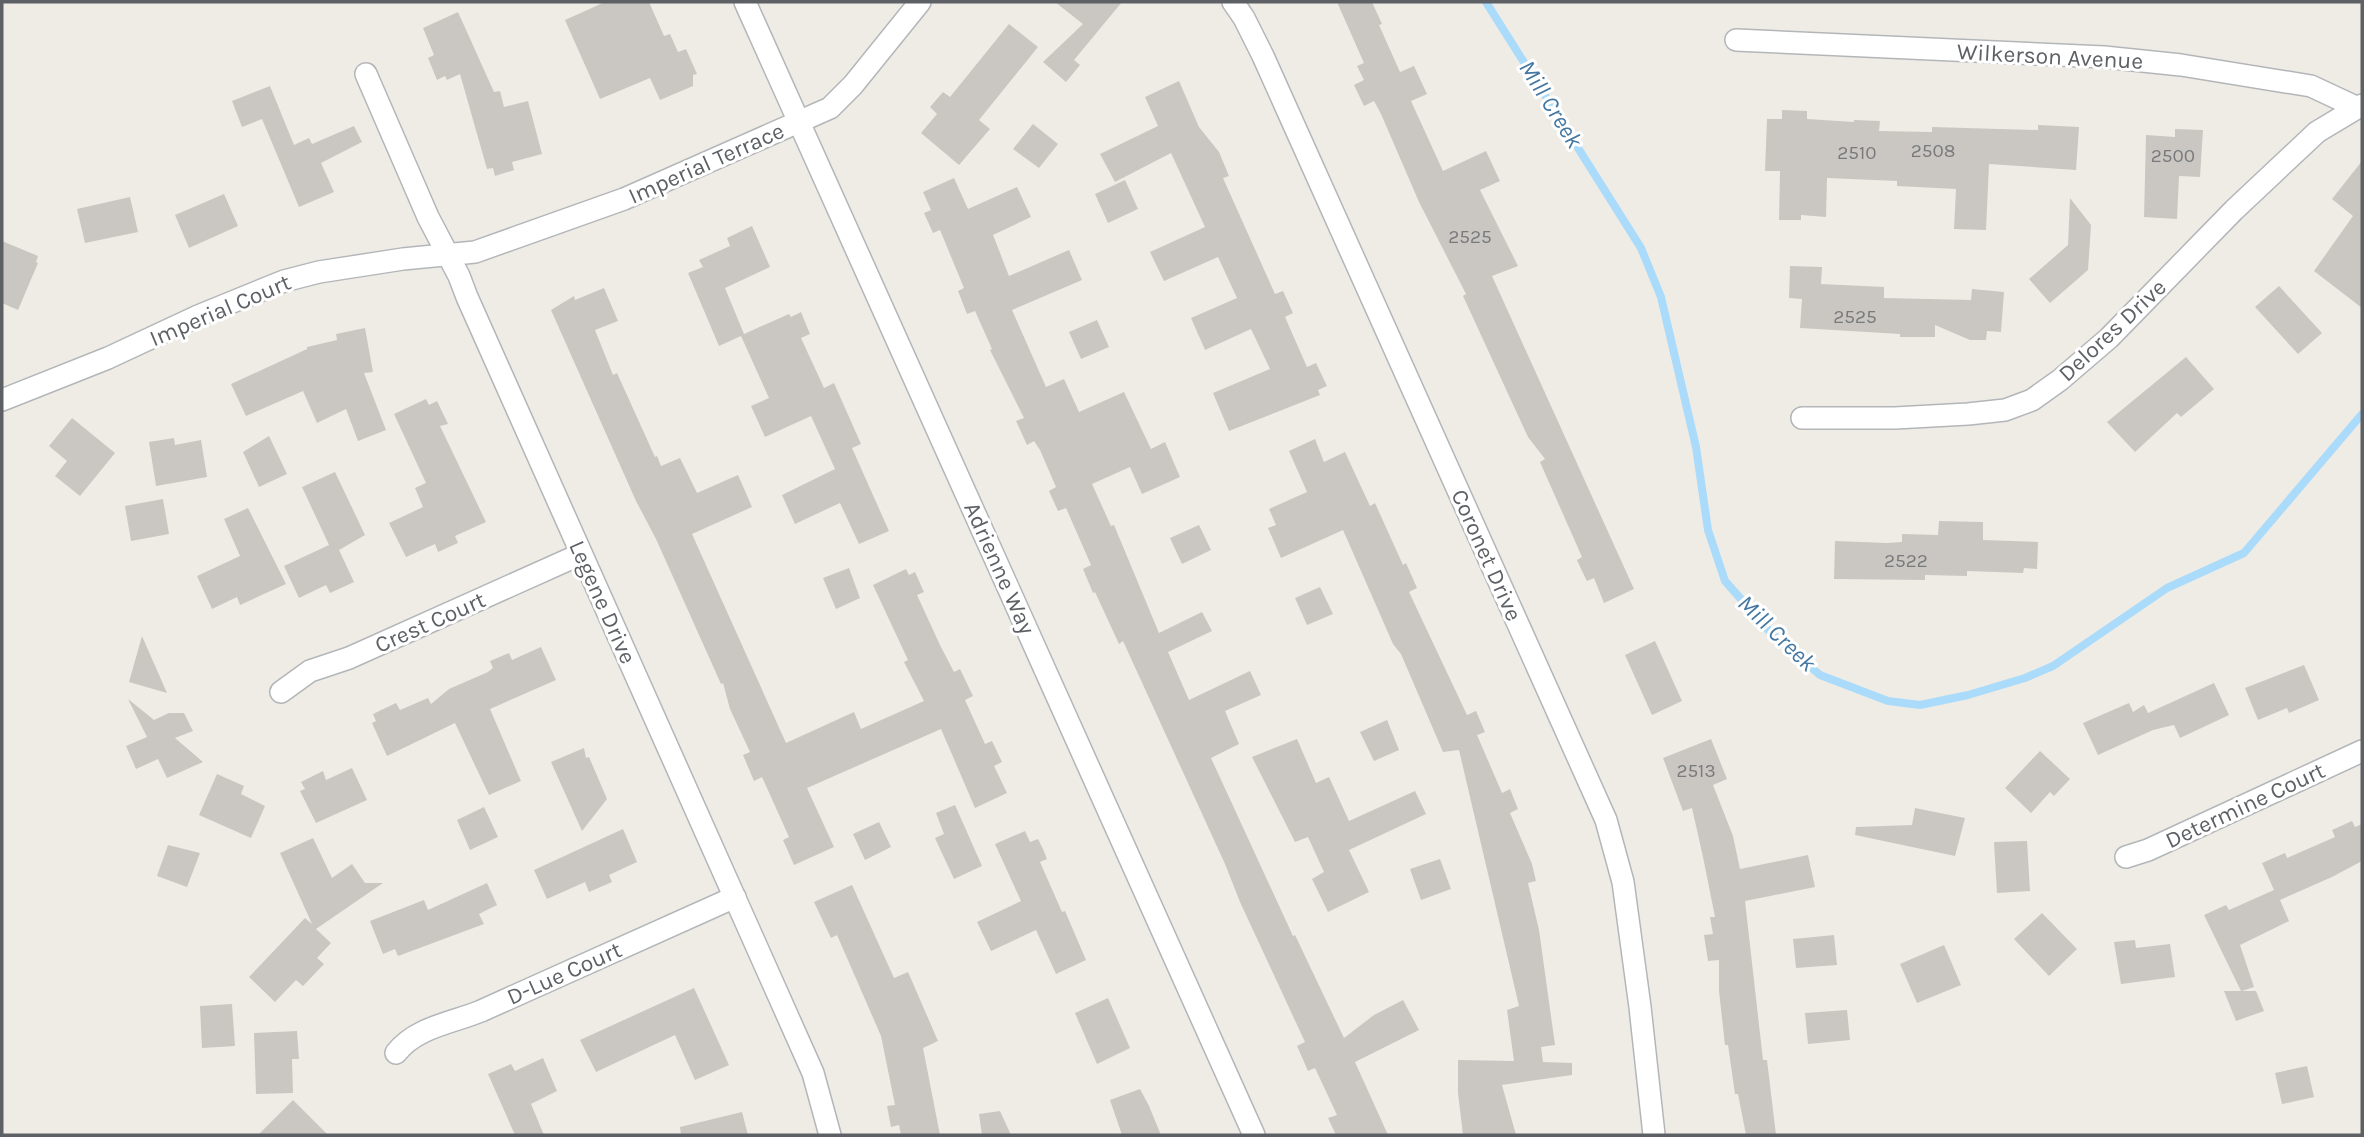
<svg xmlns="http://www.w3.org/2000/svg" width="2364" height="1137" font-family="Karla,sans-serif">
	<rect width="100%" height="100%" fill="#efece6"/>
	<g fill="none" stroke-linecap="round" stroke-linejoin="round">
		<path stroke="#aadbfa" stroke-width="8" d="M1486 2 1641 248 1661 297 1696 447 1708 530 1725 581 1771 633 1820 675 1888 701 1920 705 1968 695 2025 678 2053 666 2167 588 2244 553 2362 414"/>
	</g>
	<g fill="#cac7c2">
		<path d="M605 2H649L664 36 670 34 678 52 686 49 697 74 693 75V86L660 100 650 78 600 99 565 20Z"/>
		<path d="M1055 2H1122L1074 60 1080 65 1066 82 1043 62 1083 24Z"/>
		<path d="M1337 2H1372L1382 24 1379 25 1400 72 1414 66 1427 94 1411 101 1443 171 1486 151 1500 181 1480 190 1518 266 1492 276 1634 589 1604 603 1594 578 1587 581 1582 571 1577 560 1582 557 1540 462 1545 459 1528 437 1463 296 1466 294 1419 202 1381 114 1374 101 1364 106 1354 85 1364 80 1357 66 1364 63Z"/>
		<path d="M458 12 494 92 500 91 504 107 528 101 542 154 512 162 514 170 495 176 493 168 487 169 460 74 447 80 445 76 437 80 428 58 434 55 423 28Z"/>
		<path d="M1009 24 1038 47 979 120 990 129 959 165 921 133 937 114 930 107 943 92 950 97Z"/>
		<path d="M1179 81 1199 127 1219 152 1229 176 1223 178 1275 294 1283 291 1293 313 1285 317 1307 367 1316 363 1327 386 1318 390 1320 395 1229 431 1213 393 1270 369 1251 329 1205 350 1191 318 1237 298 1218 257 1164 281 1150 252 1205 227 1171 153 1115 182 1100 154 1158 126 1145 97Z"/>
		<path d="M270 86 294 145 309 138 312 144 354 126 362 142 321 163 334 192 299 207 262 119 242 127 232 101Z"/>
		<path d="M1782 110 1807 111V119L1854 122V120L1880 121 1879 131 1932 132V127L2038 130V125L2079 127 2076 170 1989 164 1986 230 1954 229 1956 189 1897 186V181L1827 178 1826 217 1801 215V220H1779L1780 171H1765L1767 119H1782Z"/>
		<path d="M1033 124 1058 144 1039 168 1013 149Z"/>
		<path d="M2175 129 2203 130 2200 177 2179 176 2177 219 2144 217 2146 135 2175 137Z"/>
		<path d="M2362 161V308L2314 271 2353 216 2332 199Z"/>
		<path d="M954 178 968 209 1017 187 1031 217 993 235 1009 276 1069 250 1082 280 1012 310 1046 387 1064 379 1079 412 1124 392 1151 449 1165 442 1180 477 1142 494 1130 467 1092 484 1111 526 1114 525 1159 633 1202 612 1212 631 1168 652 1189 700 1250 671 1261 695 1225 711 1239 744 1211 758 1293 936 1295 935 1344 1038 1374 1015 1403 1000 1419 1030 1355 1062 1388 1135H1336L1328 1118 1337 1115 1315 1068 1308 1071 1297 1046 1305 1042 1240 902 1225 864 1123 641 1119 644 1095 592 1093 593 1083 569 1091 565 1066 508 1058 511 1053 500 1049 491 1056 487 1040 450 1034 441 1027 445 1016 421 1024 418 990 350 992 349 975 311 967 314 958 291 964 288 940 230 933 233 924 213 931 210 923 192Z"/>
		<path d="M1125 180 1138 209 1108 223 1095 194Z"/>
		<path d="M224 194 238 226 189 248 175 215Z"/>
		<path d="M130 197 138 232 85 243 77 209Z"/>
		<path d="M2070 198 2091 225 2088 270 2050 303 2029 279 2068 245Z"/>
		<path d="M752 226 770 267 725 288 744 334 789 314 791 317 801 312 810 334 801 338 824 388 834 383 861 444 852 448 889 531 859 544 840 503 795 524 782 495 835 469 811 416 765 437 751 406 769 398 741 336 719 346 688 273 703 267 699 260 730 246 727 238Z"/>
		<path d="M2 241 38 256 36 262 38 263 18 310 2 303Z"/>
		<path d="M1790 266 1822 267 1821 284 1884 287V298L1971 300 1972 289 2004 292 2001 332 1987 331 1986 340H1970L1935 325V337H1900V334L1800 328 1802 299 1789 298Z"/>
		<path d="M2279 286 2322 333 2298 354 2255 307Z"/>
		<path d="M604 288 618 321 595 330 613 375 617 373 655 457 657 456 661 466 680 458 697 493 738 475 752 507 692 534 786 743 854 712 861 729 924 701 904 662 908 660 873 585 906 569 909 575 915 572 924 592 917 595 940 645 954 672 960 669 973 696 965 700 985 744 992 741 1002 762 994 766 1007 793 975 808 941 729 807 788 834 847 794 865 783 840 789 837 762 777 754 781 743 755 750 752 730 709 723 683 721 684 656 539 636 501 551 310 574 296 575 300Z"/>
		<path d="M1097 320 1109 347 1081 359 1069 332Z"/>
		<path d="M365 328 373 372 364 373 386 430 358 441 346 409 317 423 303 391 246 416 231 384 307 349V347L337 340 336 334Z"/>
		<path d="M2186 357 2214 389 2181 417 2177 413 2135 452 2107 422Z"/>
		<path d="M426 399 429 405 437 401 448 424 440 426 486 522 455 536 458 543 438 552 435 544 406 557 389 523 423 507 415 488 426 483 394 414Z"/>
		<path d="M72 418 115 453 80 496 55 476 67 461 49 446Z"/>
		<path d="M269 436 287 474 259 487 243 452Z"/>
		<path d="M174 438 175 445 201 440 207 477 156 486 149 442Z"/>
		<path d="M1315 439 1324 462 1345 452 1370 506 1375 503 1403 565 1406 563 1417 588 1409 592 1467 715 1476 711 1485 732 1477 735 1502 793 1510 789 1518 809 1510 813 1532 864 1536 881 1528 883 1539 930 1555 1045 1541 1047 1543 1062 1572 1063V1075L1502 1085 1516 1135H1463L1458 1093V1060L1514 1061 1507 1010 1519 1006 1459 750 1443 752 1401 654 1393 644 1343 530 1281 558 1268 528 1276 525 1269 509 1307 492 1289 451Z"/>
		<path d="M335 472 365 535 339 550 354 582 330 593 326 585 299 598 284 566 329 545 302 487Z"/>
		<path d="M163 499 169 534 131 541 125 506Z"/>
		<path d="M248 508 286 584 240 605 237 597 212 609 197 576 240 556 224 519Z"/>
		<path d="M1939 521 1983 522V540L2038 542 2037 569 2024 568 2023 573 1967 571V576L1925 575V580L1834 579 1835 541 1887 543 1902 542V534L1938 535Z"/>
		<path d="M1199 525 1211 550 1182 564 1170 538Z"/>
		<path d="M849 568 860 598 836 609 823 578Z"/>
		<path d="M1320 587 1333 614 1307 625 1295 598Z"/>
		<path d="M142 636 167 693 129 682Z"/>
		<path d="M1655 641 1682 701 1652 715 1625 655Z"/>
		<path d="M541 647 556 680 490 709 521 781 489 795 455 723 387 756 372 723 376 721 373 714 396 703 400 710 428 698 431 704 449 689 488 672 493 668 490 661 509 653 512 660Z"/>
		<path d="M2304 665 2319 700 2289 713 2287 708 2258 720 2245 688Z"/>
		<path d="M2214 683 2229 715 2180 738 2174 725 2153 730 2098 755 2083 723 2129 703 2133 712 2144 705 2148 713Z"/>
		<path d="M128 699 154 720 169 713H184L193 731 175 738 203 762 167 778 158 759 136 769 126 746 147 737Z"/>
		<path d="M1387 720 1399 750 1374 761 1360 732Z"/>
		<path d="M1297 739 1316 783 1329 777 1349 821 1415 791 1426 814 1349 850 1369 892 1328 912 1312 879 1324 872 1308 837 1295 842 1252 757Z"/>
		<path d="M1711 739 1727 779 1713 785 1733 836 1740 869 1808 855 1815 887 1745 901 1763 1060H1767L1776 1135H1746L1738 1094H1735L1728 1045H1725L1719 991V960L1708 961 1704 935 1713 934 1710 917H1715L1703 857 1692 808 1683 811 1663 758Z"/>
		<path d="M584 748 586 758 589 757 607 799 582 831 551 762Z"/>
		<path d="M2040 751 2070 779 2054 796 2050 792 2031 813 2005 788Z"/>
		<path d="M352 768 367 800 316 823 300 791 305 789 301 782 323 771 326 780Z"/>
		<path d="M217 774 244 786 241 794 265 806 251 838 199 815Z"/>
		<path d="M955 805 982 866 954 879 935 838 944 834 936 813Z"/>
		<path d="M484 807 498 837 470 850 457 820Z"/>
		<path d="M1915 808 1965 818 1955 856 1855 835 1856 827 1912 825Z"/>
		<path d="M2352 821 2355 827 2362 824V861L2332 877 2280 900 2289 921 2240 945 2254 987 2242 991H2256L2264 1011 2236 1021 2224 991H2241L2204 915 2226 905 2229 910 2274 890 2262 863 2285 853 2287 858 2335 837 2332 830Z"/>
		<path d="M879 822 891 847 865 860 853 834Z"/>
		<path d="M623 829 637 862 609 875 612 882 589 892 585 882 547 899 534 870Z"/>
		<path d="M1025 831 1030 842 1038 839 1043 849 1047 859 1040 862 1062 912 1065 911 1086 960 1056 974 1036 930 991 951 977 922 1021 901 995 844Z"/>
		<path d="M313 838 332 878 352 864 365 883H383L316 929 331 943 317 958 324 964 303 986 296 980 275 1002 249 977 305 918 312 924 280 853Z"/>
		<path d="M2027 841 2030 891 1997 893 1994 842Z"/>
		<path d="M168 845 200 853 187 887 157 876Z"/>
		<path d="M1440 859 1451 889 1421 900 1410 869Z"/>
		<path d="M487 883 497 905 479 914 484 924 398 956 395 949 383 954 370 921 424 900 428 910Z"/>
		<path d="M852 885 894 978 908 972 938 1041 923 1048 940 1135H901L899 1125 891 1127 887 1106 895 1105 881 1036 837 935 831 938 814 902Z"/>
		<path d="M2042 913 2077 949 2049 976 2014 939Z"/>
		<path d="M1834 935 1837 965 1796 968 1793 939Z"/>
		<path d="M2135 940 2136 948 2170 944 2175 977 2121 984 2114 942Z"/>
		<path d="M1944 945 1961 985 1917 1003 1900 964Z"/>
		<path d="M694 988 729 1065 695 1080 675 1035 596 1072 580 1040Z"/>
		<path d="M1108 998 1130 1048 1097 1064 1075 1013Z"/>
		<path d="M232 1004 235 1046 202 1048 200 1006Z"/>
		<path d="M1847 1010 1850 1040 1808 1044 1805 1013Z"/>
		<path d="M297 1031 299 1059H292L293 1093 256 1094 254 1033Z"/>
		<path d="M543 1058 557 1091 531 1104 544 1135H515L488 1074 511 1064 515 1071Z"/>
		<path d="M2307 1066 2314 1097 2282 1104 2275 1073Z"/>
		<path d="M1140 1089 1149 1106 1161 1135H1122L1110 1100Z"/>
		<path d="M293 1100 328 1135H258Z"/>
		<path d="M1000 1111 1011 1135H982L979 1114Z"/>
		<path d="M742 1112 748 1135H681L680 1127Z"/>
	</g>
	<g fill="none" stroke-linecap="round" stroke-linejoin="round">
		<defs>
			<g id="street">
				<path d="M745 2 1254 1135"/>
				<path d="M1233 2 1244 18 1263 56 1606 820 1623 882 1640 1007 1654 1135"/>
				<path d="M1736 40 2104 57 2181 65 2311 86 2358 108"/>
				<path d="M366 74 428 217 459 276 467 297 813 1073 830 1135"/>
				<path d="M2 400 108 358 198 316 284 281 319 272 403 259 475 252 624 199 830 108 853 85 920 2"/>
				<path d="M1802 418H1895L1968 414 2005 410 2032 400 2060 380 2109 338 2234 210 2317 132 2362 105"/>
				<path d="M281 692 310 671 349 658 581 554"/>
				<path d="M2126 857 2148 850 2362 751"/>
				<path d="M396 1053C416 1027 452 1023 481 1011 566 973 651 935 735 897"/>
			</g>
		</defs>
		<use href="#street" stroke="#b3b6b9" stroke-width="24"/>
		<use href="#street" stroke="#fff" stroke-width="21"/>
	</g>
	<g text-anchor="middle" stroke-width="6" stroke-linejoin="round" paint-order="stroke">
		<g font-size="19" fill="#787a7c">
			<text x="1933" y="157">2508</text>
			<text x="1857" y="159">2510</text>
			<text x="2173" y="162">2500</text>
			<text x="1470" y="243">2525</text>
			<text x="1855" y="323">2525</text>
			<text x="1906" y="567">2522</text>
			<text x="1696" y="777">2513</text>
		</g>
		<g font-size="23" fill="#5d6165" stroke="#fff">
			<text transform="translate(2050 56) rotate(3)" y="8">Wilkerson Avenue</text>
			<text transform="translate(706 163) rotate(-24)" y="8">Imperial Terrace</text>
			<text transform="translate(220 310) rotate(-23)" y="8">Imperial Court</text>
			<text transform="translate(2112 330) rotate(-43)" y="8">Delores Drive</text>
			<text transform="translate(1487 555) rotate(66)" y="8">Coronet Drive</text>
			<text transform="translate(1000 568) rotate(66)" y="8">Adrienne Way</text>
			<text transform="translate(603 602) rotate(66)" y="8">Legene Drive</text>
			<text transform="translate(430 622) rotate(-24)" y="8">Crest Court</text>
			<text transform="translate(2245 805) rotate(-25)" y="8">Determine Court</text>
			<text transform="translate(564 973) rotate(-24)" y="8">D-Lue Court</text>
		</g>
		<g font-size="24" font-style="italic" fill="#4478a3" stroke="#fff">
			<text transform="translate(1551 104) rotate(58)" y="8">Mill Creek</text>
			<text transform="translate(1777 633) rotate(44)" y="8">Mill Creek</text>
		</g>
	</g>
	<rect width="2364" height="1137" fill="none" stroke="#5d6165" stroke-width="7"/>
</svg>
